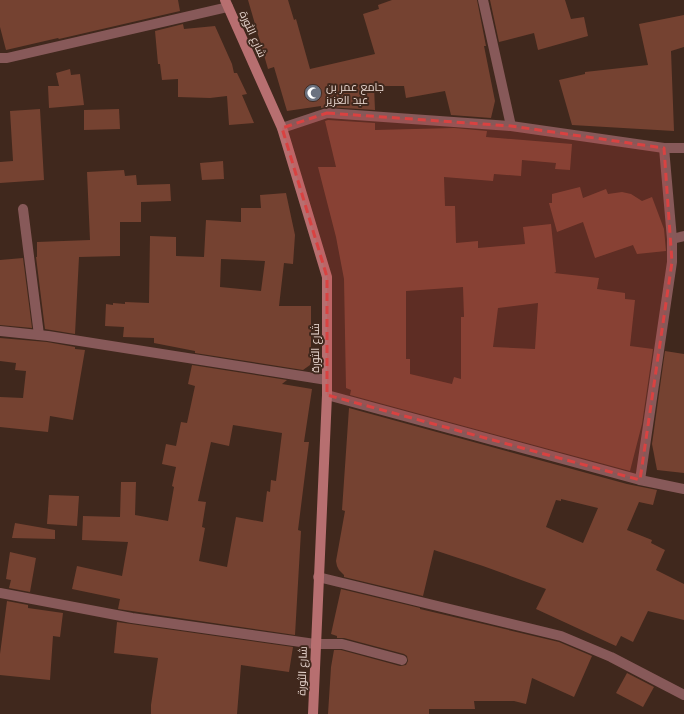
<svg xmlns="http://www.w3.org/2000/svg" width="684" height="714" font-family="Jost,Cairo,sans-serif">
	<rect width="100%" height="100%" fill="#40281d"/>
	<g fill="#754231" fill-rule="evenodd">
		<path d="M0 0H178L180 11 59 39 58 38 6 50 0 27Z"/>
		<path d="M248 0H288L294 20 296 19 310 69 375 54 363 14 379 9 378 5 392 0H477L486 46H484L495 101 491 118 451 115 445 91 406 98 404 86H374L375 110 327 107 321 108V106L287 111 274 67 268 69Z"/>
		<path d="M490 0H565L571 19 584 17 588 36 538 50 534 33 499 42Z"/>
		<path d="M684 15V47L671 51 674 131 572 125 559 80 585 74V72L648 65 639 24Z"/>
		<path d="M183 24 184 29 215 26 232 64 234 73H237L247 94 242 95 254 123 229 125 227 96 210 98 178 97V79L162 80 160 64H158L155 31Z"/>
		<path d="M70 69 71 75 80 74 84 105 49 108 48 86H59L56 73Z"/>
		<path d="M40 109 44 180 0 183V162L13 161 10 111Z"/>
		<path d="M119 109 120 129 84 130V110Z"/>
		<path d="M328 120 375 123V130L454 128 487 131 486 137 572 144 570 170 555 169 556 163 522 160 521 176 494 174 493 181 444 177 445 206H455L456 243 478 241V248L525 244 523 227 551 224 556 272 554 273 599 278 597 289 625 293V299L635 300 630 346 653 349 642 424 630 471 350 395 351 390 346 388 344 279 336 237 318 167H336L325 121ZM463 287 464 317H461V379L454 377 452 384 410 374V359H406V291ZM538 303 535 349 493 347 498 308Z"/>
		<path d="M223 161 224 179 202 180 200 163Z"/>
		<path d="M124 170 125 176 136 175 137 185 170 184 171 201 141 202V222H120V256L79 257 75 334 45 329 36 257H37V242L90 240 87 172Z"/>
		<path d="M580 187 583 198 606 189 608 194 622 192 631 194 642 201 652 197 664 229 666 251 637 254 633 245 595 258 583 222 557 232 549 203H552V194Z"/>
		<path d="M286 193 295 235 293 264 284 263 279 306H311V361L310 365 303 370 195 353V351L154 343V338L123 337 124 327 105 326 106 304 113 305V303L125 304V302L149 303 150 236 176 237V256L204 257 206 220 241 222V208H261L260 195ZM221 259 265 261 261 291 220 287Z"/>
		<path d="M23 258 32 328 0 325V260Z"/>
		<path d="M0 338 47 342 75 347V349L85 350 73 420 50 416 48 432 0 427V397L23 398 26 371 15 370 16 363 0 361Z"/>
		<path d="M665 351 684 354V473L657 470 652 444Z"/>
		<path d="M192 365 287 380 282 384 312 389 304 442H309L298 530 301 531 295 635 118 609 120 599 72 589 77 566 122 576 128 542 82 540 83 516 120 517 121 482H136L135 515 168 521 174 487 172 486 176 467 162 464 166 444 176 446 181 422 187 423 195 386 188 384ZM233 425 282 433 276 481 271 480 270 492 267 491 263 522 236 517 227 567 199 561 205 528 202 527 206 502 198 501 211 442 229 446Z"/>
		<path d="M349 408 627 484 657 490 653 505 639 502 627 530 652 540 651 543 665 550 656 570 684 584V620L648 611 633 642 621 636 616 646 536 609 546 589 483 566 434 550 423 596 344 577V575L339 570 337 566 336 561 345 511 342 510ZM561 499 598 508 583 543 546 527 556 500 561 501Z"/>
		<path d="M49 495 79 496 77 526 47 524Z"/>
		<path d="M15 523 55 530V539L12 538Z"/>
		<path d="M10 552 36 558 30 592 9 588 11 580 6 579Z"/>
		<path d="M341 589 420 608V609L559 642 592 656 574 697 532 678 526 704 514 701H474L475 709H429V714H328L331 667 334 650H341L400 666 406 665 408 661 407 656 404 654 344 638H337V636L331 634Z"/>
		<path d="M7 601 28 605V608L63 613 60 637 53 636 50 680 0 675V654Z"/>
		<path d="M117 622 293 647 289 672 241 665 237 714H151V705L158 658 114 653Z"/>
		<path d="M627 673 654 687 643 707 616 693Z"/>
	</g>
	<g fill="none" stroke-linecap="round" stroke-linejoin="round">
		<g stroke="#875959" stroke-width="10">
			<path d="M483 0 511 126"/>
			<path d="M0 58H7L228 7"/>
			<path d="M282 128 327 113 511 126 664 148H684"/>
			<path d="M23 209 39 335"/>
			<path d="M672 239 684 236"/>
			<path d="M0 331 48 336 327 380"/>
			<path d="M327 395 640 480 684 489"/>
			<path d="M640 480 672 262V239L664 148"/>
			<path d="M318 577 561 636 611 657 684 695"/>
			<path d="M0 593 132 618 315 644H342L402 660"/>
		</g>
		<path stroke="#b76f70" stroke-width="10" d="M225 0 282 128 327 277V395L313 714"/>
	</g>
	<path fill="#d94241" fill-opacity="0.2" stroke="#d94241" stroke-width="3" stroke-dasharray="8 5" stroke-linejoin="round" d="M327 113 511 126 664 148 672 262 640 480 327 395V277L282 128Z"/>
	<defs>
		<symbol id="mosque-disc" viewBox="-11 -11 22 22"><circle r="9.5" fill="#6b7280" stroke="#40281d"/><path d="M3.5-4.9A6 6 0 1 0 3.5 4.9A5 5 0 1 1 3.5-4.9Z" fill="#fff"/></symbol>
	</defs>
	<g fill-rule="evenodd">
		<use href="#mosque-disc" x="303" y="83" width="20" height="20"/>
	</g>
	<g text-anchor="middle" stroke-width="4" stroke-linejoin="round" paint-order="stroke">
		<g font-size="11" fill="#e9d8d1" stroke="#40281d">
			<text transform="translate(253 34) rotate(66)" y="4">شارع الثورة</text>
			<text transform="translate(315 348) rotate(-90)" y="4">شارع الثورة</text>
			<text transform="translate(302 671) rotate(-88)" y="4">شارع الثورة</text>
		</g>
		<g font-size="11" fill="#e9d8d1" stroke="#40281d" text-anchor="start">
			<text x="326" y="91">جامع عمر بن<tspan x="326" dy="13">عبد العزيز</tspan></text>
		</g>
	</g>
</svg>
